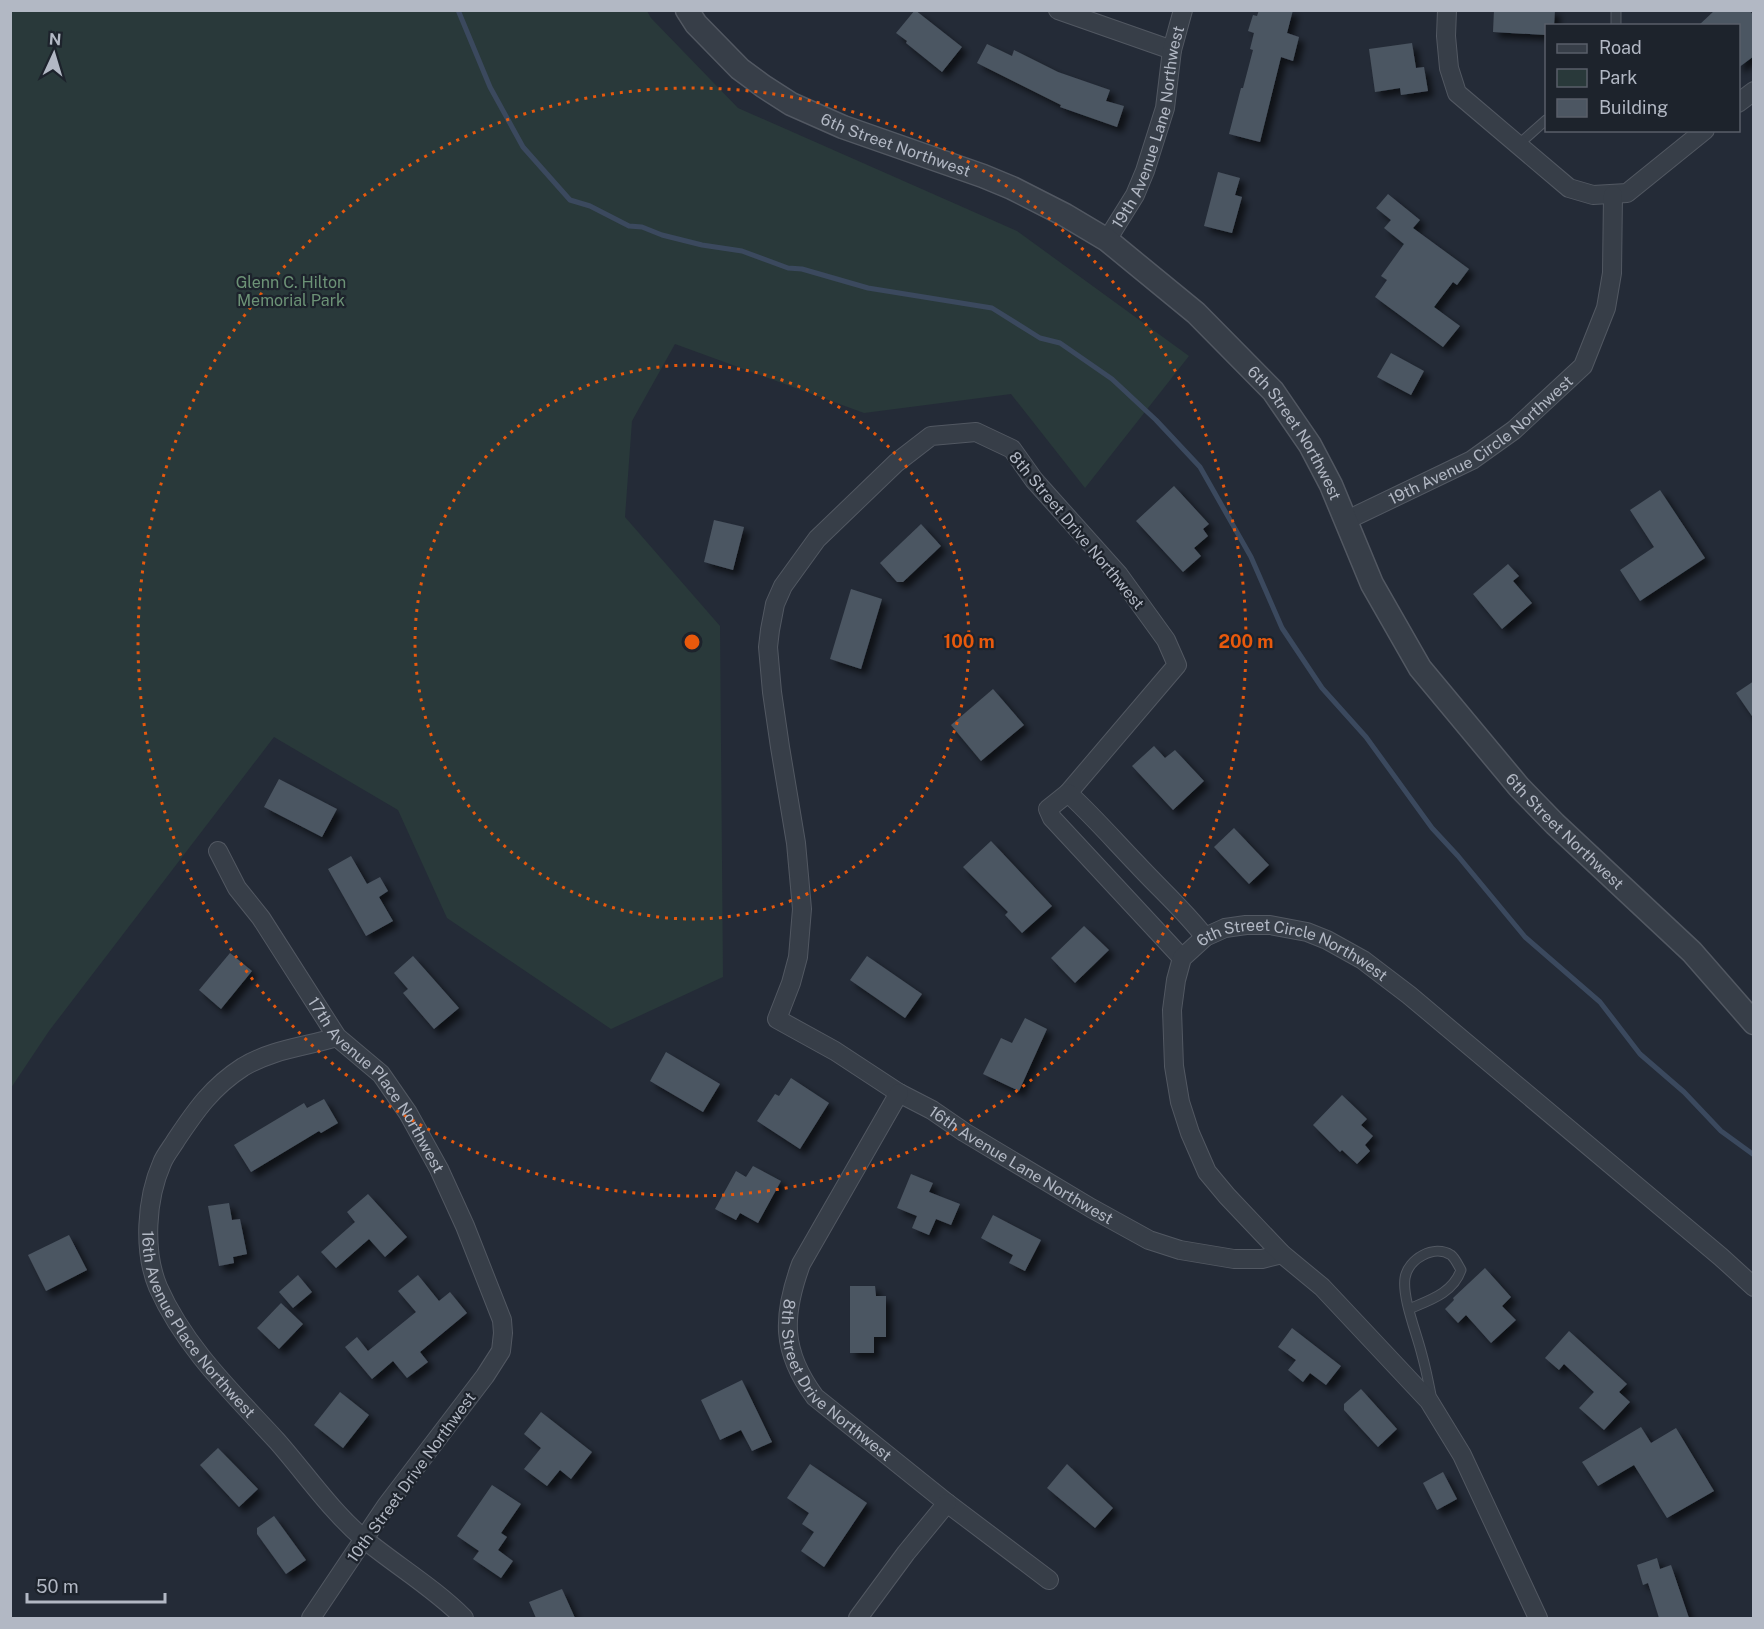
<svg xmlns="http://www.w3.org/2000/svg" width="1764" height="1629" font-family="'Public Sans',sans-serif">
	<defs>
		<filter id="shadow"><feDropShadow dx="5.5" dy="5.5" stdDeviation="3" flood-color="#0009"/></filter>
	</defs>
	<rect width="100%" height="100%" fill="#242b37"/>
	<path fill="#29393a" d="M11 10 647 11 651 18 738 108 1017 231 1189 356 1085 488 1011 394 864 413 675 344 632 421 625 517 720 626 723 977 611 1029 447 918 398 810 274 737 49 1031 11 1088Z"/>
	<g fill="none" stroke-linecap="round" stroke-linejoin="round">
		<path stroke="#3b495e" stroke-width="5" d="M458 10 490 87 523 147 570 200 590 206 629 226 642 227 662 235 702 245 742 251 788 268 802 269 868 288 992 308 1040 338 1060 343 1112 379 1156 420 1200 467 1251 557 1282 628 1322 688 1366 737 1432 828 1458 856 1525 937 1600 1002 1640 1054 1684 1092 1721 1131 1754 1155"/>
	</g>
	<g fill="#4c5662" filter="url(#shadow)">
		<path d="M915 10 962 47 942 72 906 43 907 41 896 33Z"/>
		<path d="M1259 10H1293L1287 33 1299 37 1293 61 1281 57 1260 142 1229 134 1241 88H1243L1253 50 1250 49 1254 33 1248 31 1253 15 1257 16Z"/>
		<path d="M1494 10H1555L1554 26H1546V35L1493 32Z"/>
		<path d="M1715 10H1749L1754 16V56L1738 68V26H1698Z"/>
		<path d="M1412 43 1416 68 1424 67 1428 91 1401 95 1400 88 1375 92 1369 49Z"/>
		<path d="M987 44 1012 56 1014 50 1058 72 1110 90 1106 101 1124 106 1117 127 1060 107 1061 105 977 63Z"/>
		<path d="M1218 172 1240 178 1235 195 1242 197 1232 233 1204 226Z"/>
		<path d="M1388 194 1420 220 1413 228 1469 269 1457 285 1453 282 1434 307 1460 326 1443 347 1375 297 1387 280 1381 276 1404 244 1384 228 1391 220 1376 208Z"/>
		<path d="M1391 353 1424 371 1411 395 1377 377Z"/>
		<path d="M1174 486 1209 524 1203 529 1208 536 1194 548 1201 556 1183 572 1136 521Z"/>
		<path d="M1660 490 1705 558 1640 601 1620 570 1654 547 1630 510Z"/>
		<path d="M714 520 744 527 733 570 704 562Z"/>
		<path d="M921 524 941 546 903 582H897L880 563Z"/>
		<path d="M1508 564 1519 576 1513 581 1532 603 1502 629 1473 594Z"/>
		<path d="M851 589 882 599 861 669 830 659Z"/>
		<path d="M1754 681V719L1736 693Z"/>
		<path d="M993 689 1024 725 981 761 951 725Z"/>
		<path d="M1154 746 1165 758 1175 750 1204 781 1173 810 1132 766Z"/>
		<path d="M279 779 337 809 322 837 264 807Z"/>
		<path d="M1234 828 1269 865 1249 884 1214 847Z"/>
		<path d="M991 841 1052 906 1022 933 1005 915 1008 912 963 867Z"/>
		<path d="M351 856 367 884 380 877 388 891 379 897 393 921 366 936 328 869Z"/>
		<path d="M1084 926 1109 950 1075 983 1051 958Z"/>
		<path d="M230 953 252 971 221 1009 199 990Z"/>
		<path d="M413 956 459 1008 434 1029 403 993 408 989 394 973Z"/>
		<path d="M867 956 922 994 905 1018 850 980Z"/>
		<path d="M1025 1018 1047 1029 1019 1091 983 1074 1001 1038 1012 1043Z"/>
		<path d="M666 1052 720 1084 703 1112 650 1081Z"/>
		<path d="M791 1078 829 1103 800 1149 757 1121 775 1094 779 1096Z"/>
		<path d="M1342 1095 1367 1119 1361 1125 1373 1136 1365 1145 1370 1151 1357 1164 1342 1150 1340 1152 1313 1125Z"/>
		<path d="M324 1099 338 1123 321 1133 319 1131 251 1172 234 1145 304 1103 307 1108Z"/>
		<path d="M753 1166 781 1181 758 1223 740 1213 736 1220 715 1209 736 1171 746 1177Z"/>
		<path d="M911 1174 933 1183 929 1192 960 1204 951 1225 936 1219 929 1235 912 1228 917 1216 897 1208Z"/>
		<path d="M368 1194 407 1237 385 1257 369 1239 336 1268 321 1252 355 1222 347 1212Z"/>
		<path d="M229 1203 232 1220 240 1219 247 1254 233 1257 234 1263 219 1266 208 1206Z"/>
		<path d="M993 1215 1041 1240 1025 1271 1009 1263 1013 1255 981 1238Z"/>
		<path d="M69 1235 87 1270 46 1291 28 1255Z"/>
		<path d="M1485 1268 1511 1297 1502 1306 1516 1320 1491 1343 1466 1315 1458 1323 1445 1309 1454 1300 1453 1298Z"/>
		<path d="M298 1275 312 1292 293 1308 279 1292Z"/>
		<path d="M418 1275 439 1301 450 1292 467 1313 420 1352 428 1362 407 1378 393 1361 372 1379 345 1347 357 1337 368 1351 416 1312 398 1291Z"/>
		<path d="M850 1286H875L876 1296H886V1337H874V1353H850Z"/>
		<path d="M281 1303 303 1324 279 1349 257 1328Z"/>
		<path d="M1292 1328 1341 1366 1326 1385 1310 1373 1303 1382 1288 1370 1296 1360 1278 1347Z"/>
		<path d="M1569 1331 1627 1384 1619 1392 1630 1402 1604 1430 1579 1408 1594 1392 1564 1364 1559 1370 1545 1358Z"/>
		<path d="M742 1380 772 1442 752 1451 741 1430 720 1440 701 1400Z"/>
		<path d="M1361 1389 1397 1429 1378 1447 1344 1410V1404Z"/>
		<path d="M340 1392 369 1415 343 1448 314 1425Z"/>
		<path d="M541 1412 592 1452 571 1479 560 1470 547 1486 524 1469 541 1448 524 1434Z"/>
		<path d="M1641 1427 1651 1443 1676 1428 1714 1491 1667 1518 1634 1465 1598 1486 1582 1462Z"/>
		<path d="M218 1448 258 1489 239 1507 200 1465Z"/>
		<path d="M810 1464 867 1503 824 1567 801 1551 814 1532 802 1524 809 1513 787 1498Z"/>
		<path d="M1067 1464 1113 1508 1095 1528 1047 1488Z"/>
		<path d="M1443 1472 1457 1499 1437 1510 1423 1483Z"/>
		<path d="M492 1485 521 1504 501 1533 507 1537 498 1550 513 1561 501 1578 473 1559 479 1551 457 1536Z"/>
		<path d="M274 1516 306 1560 286 1574 257 1534V1528Z"/>
		<path d="M1657 1558 1660 1569 1671 1565 1689 1618H1659L1648 1583 1643 1585 1637 1565Z"/>
		<path d="M562 1589 575 1618H536L529 1602Z"/>
	</g>
	<g fill="none" stroke-linecap="round" stroke-linejoin="round">
		<defs>
			<g id="service">
				<path d="M1616 10V26"/>
				<path d="M1519 144 1546 120"/>
				<path d="M1409 1309C1430 1300 1453 1293 1461 1270 1458 1265 1455 1258 1451 1255 1434 1244 1408 1259 1405 1278 1402 1298 1417 1334 1422 1355 1426 1369 1429 1385 1432 1400"/>
			</g>
			<g id="minor">
				<path d="M1058 10 1172 50"/>
				<path d="M1447 10 1446 36 1449 68 1457 93 1569 188 1593 195 1627 193 1705 130"/>
				<path d="M1738 103 1754 91"/>
				<path id="s1" d="M1107 240 1135 195 1145 171 1165 108 1172 50 1183 10"/>
				<path id="s2" d="M1345 521 1472 460 1514 430 1583 366 1606 308 1612 273 1613 195"/>
				<path id="s3" d="M1068 793 1177 665 1166 640 1119 575 1034 480 1012 449 976 432 931 436 896 463 817 539 783 586 775 604 770 630 768 647 772 692 780 747 796 843 802 909 798 957 791 983 777 1019 835 1051 899 1093 932 1110 964 1132 1091 1208 1149 1240 1180 1250 1234 1259H1262L1282 1254"/>
				<path id="s4" d="M218 851 237 888 261 918 337 1037 381 1074 408 1113 439 1169 465 1226 502 1320 503 1333 501 1351 485 1376 386 1506 311 1618"/>
				<path d="M1182 958 1052 818 1048 809 1068 793C1092 815 1113 839 1136 863 1159 888 1184 910 1205 937"/>
				<path id="s5" d="M337 1037C305 1047 273 1049 243 1067 212 1087 196 1110 176 1140 172 1147 165 1155 162 1163 146 1199 143 1251 158 1287 185 1348 233 1393 277 1441 306 1474 331 1511 364 1539 397 1566 434 1588 464 1618"/>
				<path id="s6" d="M899 1093 801 1264C782 1316 781 1351 815 1397L947 1503 1049 1580"/>
				<path d="M858 1618 906 1553 947 1503"/>
				<path id="s7" d="M1538 1618 1462 1455 1429 1401 1322 1287 1282 1254 1227 1196 1207 1172 1190 1133 1180 1102 1174 1066 1172 1010 1176 980 1182 958 1205 937 1225 928 1246 925H1270L1307 932 1327 940 1363 960 1409 995 1721 1257 1754 1287"/>
			</g>
			<g id="tertiary">
				<path id="s8" d="M687 10 696 24 740 69 763 86 791 104 843 127 983 176 1012 188 1065 215 1107 240 1196 313 1273 391 1310 445 1331 485 1372 584 1420 668 1519 787 1555 824 1692 952 1754 1023"/>
			</g>
		</defs>
		<use href="#service" stroke="#525862" stroke-width="11"/>
		<use href="#minor" stroke="#525862" stroke-width="20"/>
		<use href="#tertiary" stroke="#525862" stroke-width="25"/>
		<use href="#service" stroke="#373e48" stroke-width="9"/>
		<use href="#minor" stroke="#373e48" stroke-width="18"/>
		<use href="#tertiary" stroke="#373e48" stroke-width="22"/>
	</g>
	<g fill="none" stroke="#e8590c" stroke-width="3" stroke-dasharray="3 6">
		<circle cx="692" cy="642" r="277"/>
		<circle cx="692" cy="642" r="554"/>
	</g>
	<g text-anchor="middle" stroke-width="4.5" stroke-linejoin="round" paint-order="stroke">
		<g font-size="16" fill="#b2b8c4" stroke="#1d232c">
			<text dy="6" stroke="none"><textPath href="#s1" startOffset="122">19th Avenue Lane Northwest</textPath></text>
			<text dy="6" stroke="none"><textPath href="#s8" startOffset="254">6th Street Northwest</textPath></text>
			<text dy="6" stroke="none"><textPath href="#s8" startOffset="758">6th Street Northwest</textPath></text>
			<text dy="6" stroke="none"><textPath href="#s2" startOffset="159">19th Avenue Circle Northwest</textPath></text>
			<text transform="translate(1077 530) rotate(50)" y="6">8th Street Drive Northwest</text>
			<text dy="6" stroke="none"><textPath href="#s8" startOffset="1244">6th Street Northwest</textPath></text>
			<text dy="6" stroke="none"><textPath href="#s7" startOffset="908">6th Street Circle Northwest</textPath></text>
			<text dy="6" stroke="none"><textPath href="#s4" startOffset="284">17th Avenue Place Northwest</textPath></text>
			<text dy="6" stroke="none"><textPath href="#s3" startOffset="1464">16th Avenue Lane Northwest</textPath></text>
			<text dy="6" stroke="none"><textPath href="#s5" startOffset="404">16th Avenue Place Northwest</textPath></text>
			<text dy="6" stroke="none"><textPath href="#s6" startOffset="334">8th Street Drive Northwest</textPath></text>
			<text transform="translate(411 1477) rotate(-54)" y="6">10th Street Drive Northwest</text>
		</g>
		<g font-size="16" fill="#6c9276" stroke="#1d232c">
			<text x="291" y="288">Glenn C. Hilton<tspan x="291" dy="18">Memorial Park</tspan></text>
		</g>
	</g>
	<circle cx="692" cy="642" r="9" fill="#e8590c" stroke="#1d232c" stroke-width="3"/>
	<g font-size="18" text-anchor="middle" font-weight="bold" fill="#e8590c" stroke="#1d232c" stroke-width="4.5" stroke-linejoin="round" paint-order="stroke">
		<text x="969" y="648">100 m</text>
		<text x="1246" y="648">200 m</text>
	</g>
	<rect width="1764" height="1629" fill="none" stroke="#b2b8c4" stroke-width="24"/>
	<rect x="1545" y="24" width="195" height="108" fill="#1d232c" stroke="#595f69" stroke-width="1.5"/>
	<rect x="1557" y="44" width="30" height="9" fill="#373e48" stroke="#595f69" stroke-width="1.5"/>
	<text x="1599" y="54" font-size="18" fill="#b2b8c4">Road</text>
	<rect x="1557" y="69" width="30" height="18" fill="#29393a" stroke="#595f69" stroke-width="1.5"/>
	<text x="1599" y="84" font-size="18" fill="#b2b8c4">Park</text>
	<rect x="1557" y="99" width="30" height="18" fill="#4c5662" stroke="#595f69" stroke-width="1.5"/>
	<text x="1599" y="114" font-size="18" fill="#b2b8c4">Building</text>
	<g transform="translate(54 54) rotate(4)" stroke="#1d232c" stroke-width="4.5" paint-order="stroke">
	<path d="M0-4.5L10 22L0 15L-10 22Z" fill="#b2b8c4"/>
	<text y="-9" font-size="16" font-weight="bold" text-anchor="middle" fill="#b2b8c4">N</text>
	</g>
	<path d="M27 1593v9h138v-9" fill="none" stroke="#b2b8c4" stroke-width="3"/>
	<text x="36" y="1593" font-size="18" fill="#b2b8c4" stroke="#1d232c" stroke-width="4.5" paint-order="stroke">50 m</text>
</svg>
